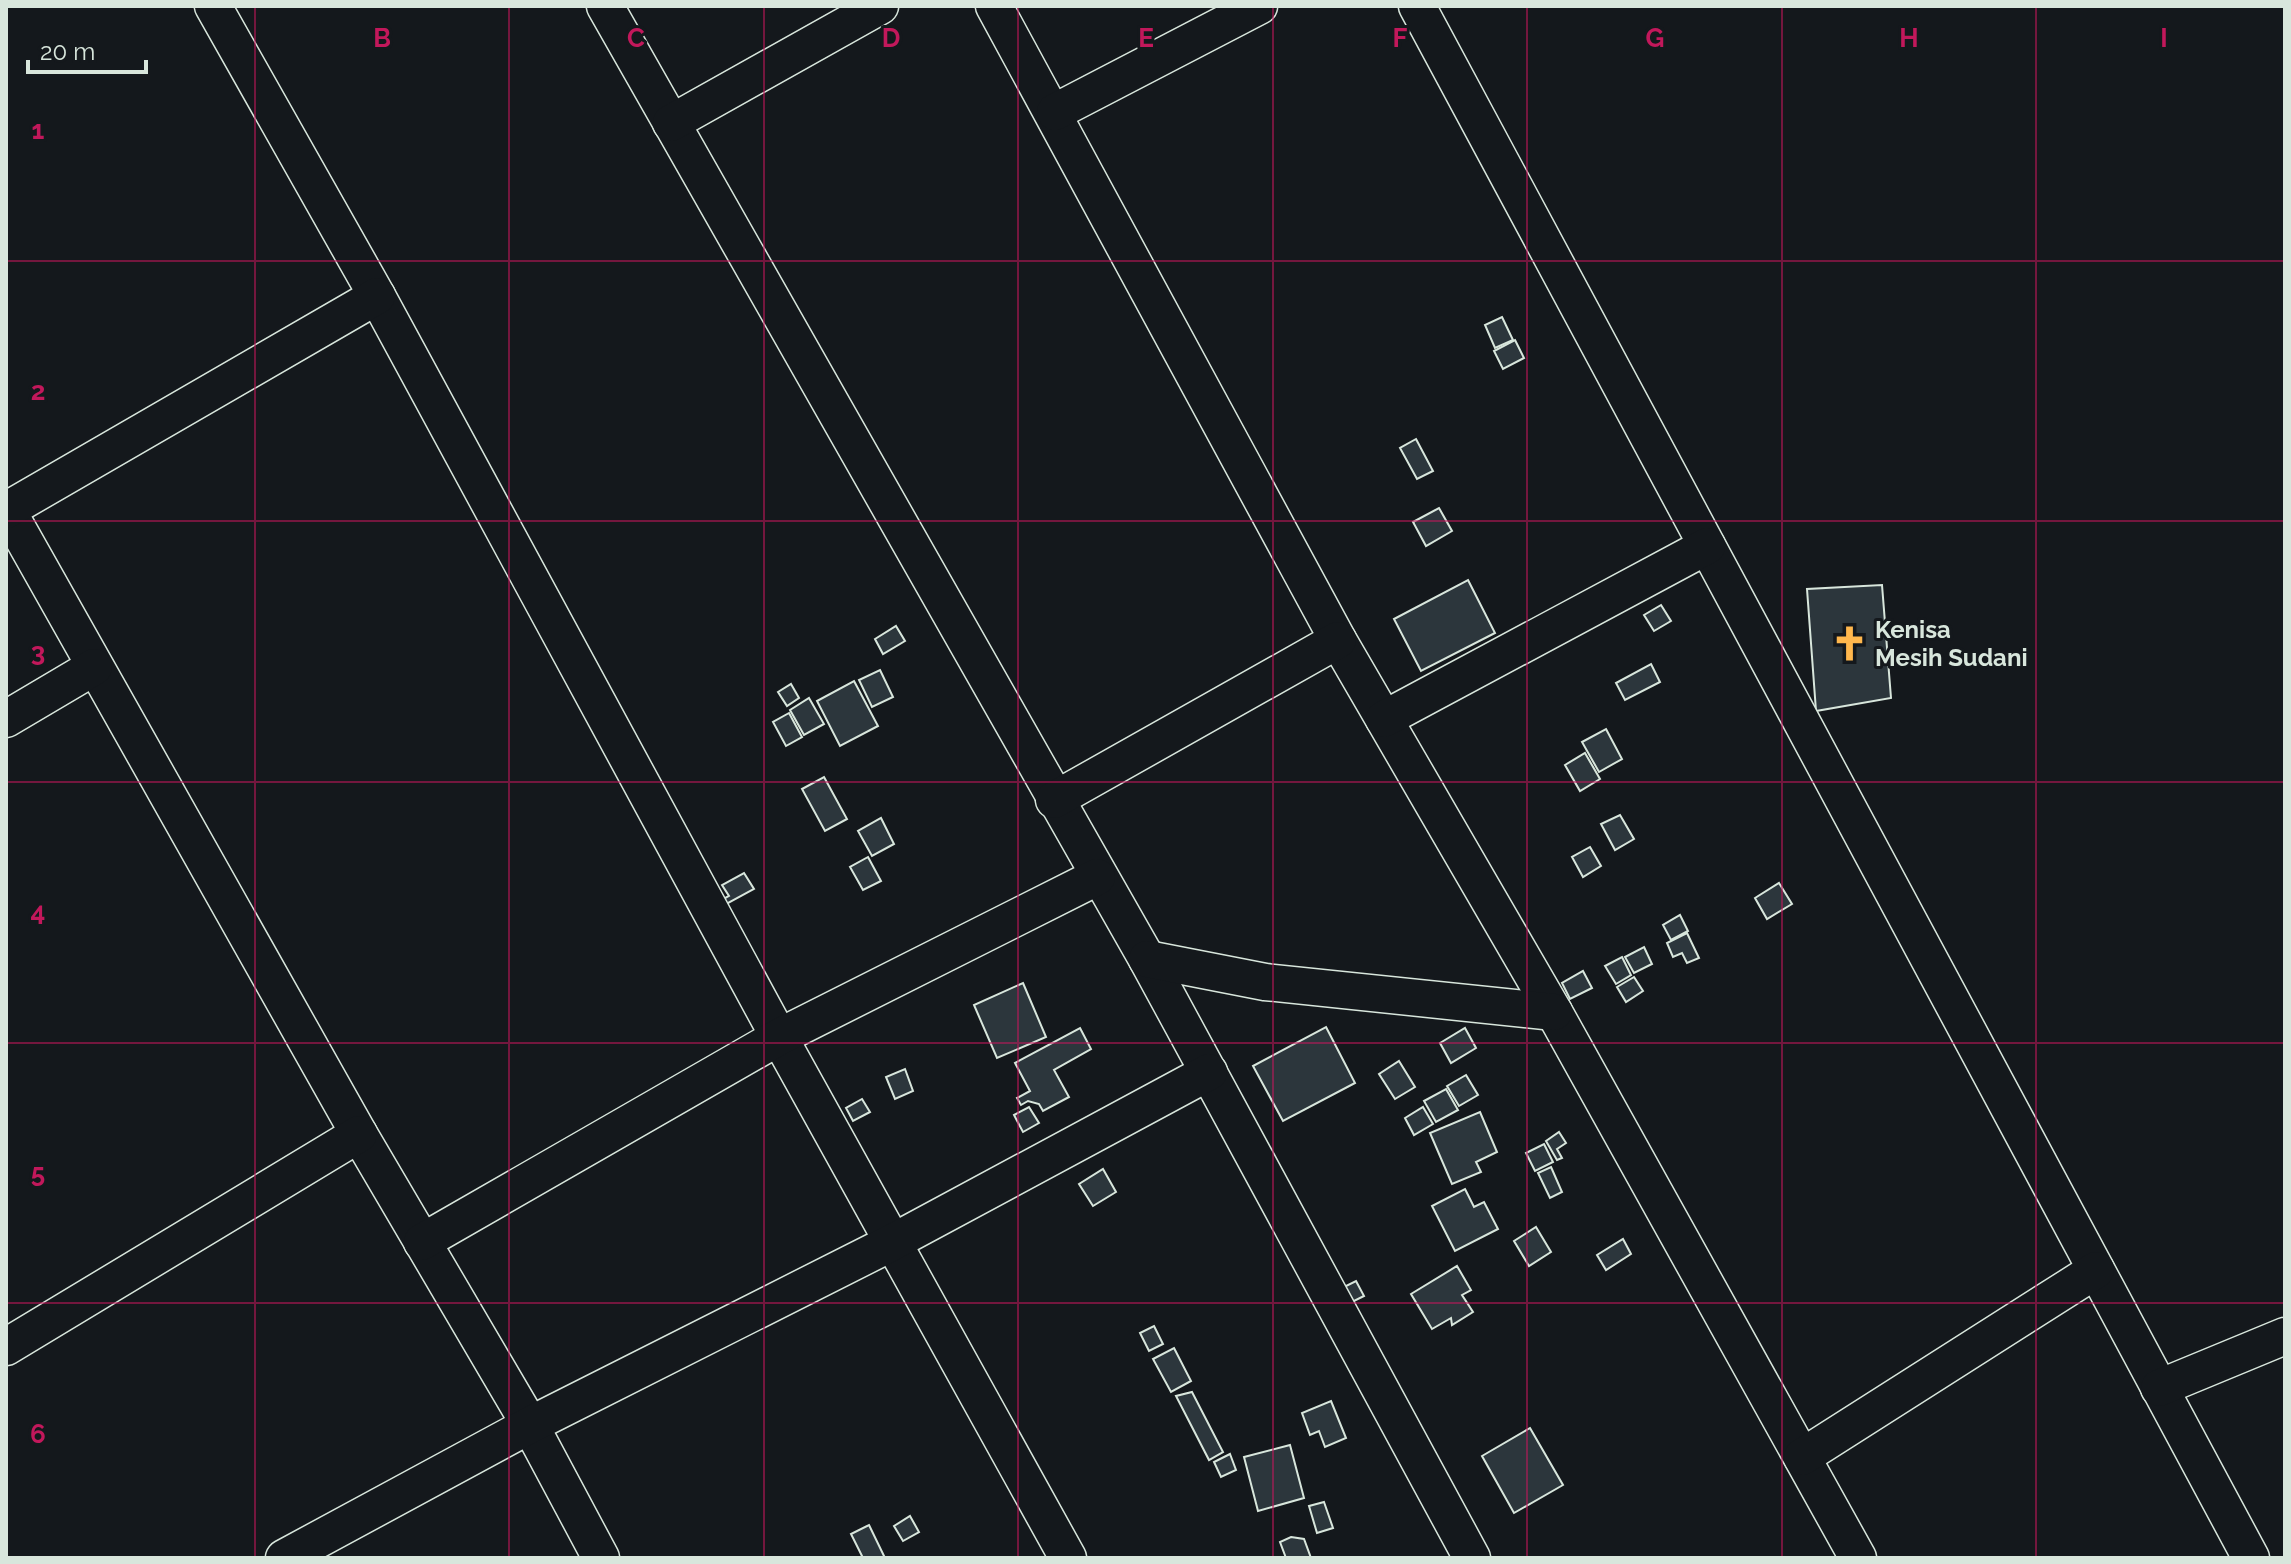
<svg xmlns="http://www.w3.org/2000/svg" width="2291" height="1564" font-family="Raleway,sans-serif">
	<rect width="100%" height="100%" fill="#14181c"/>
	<g fill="#2c363c" stroke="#d8e6dc" stroke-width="2">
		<path d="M1502 317 1513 340 1495 348 1485 325Z"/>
		<path d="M1515 340 1524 358 1503 369 1494 351Z"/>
		<path d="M1416 439 1433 471 1417 479 1400 448Z"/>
		<path d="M1439 508 1452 531 1426 546 1413 522Z"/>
		<path d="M1468 580 1495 633 1421 671 1394 619Z"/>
		<path d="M1882 585 1891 698 1816 711 1807 589Z"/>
		<path d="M1661 605 1671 621 1654 631 1644 615Z"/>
		<path d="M896 626 905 641 883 654 875 639Z"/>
		<path d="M1651 664 1660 682 1625 700 1616 683Z"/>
		<path d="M880 670 893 697 872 707 859 680Z"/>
		<path d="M854 681 878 726 840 746 817 701Z"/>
		<path d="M791 684 799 698 787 706 778 692Z"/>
		<path d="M809 698 824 724 804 735 790 710Z"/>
		<path d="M789 713 802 737 786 746 773 722Z"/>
		<path d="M1606 729 1622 759 1599 772 1582 742Z"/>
		<path d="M1585 753 1600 779 1580 791 1565 765Z"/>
		<path d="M824 777 847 819 825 831 802 789Z"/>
		<path d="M1620 815 1634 839 1615 850 1601 824Z"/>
		<path d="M881 818 894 844 872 856 858 831Z"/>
		<path d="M1590 847 1601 866 1583 877 1572 857Z"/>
		<path d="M868 857 881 881 863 890 850 867Z"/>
		<path d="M744 873 754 889 719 908 716 903 729 896 722 885Z"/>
		<path d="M1779 883 1792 904 1767 919 1755 898Z"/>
		<path d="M1680 915 1688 931 1671 940 1663 925Z"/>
		<path d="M1687 933 1699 958 1687 963 1682 953 1673 957 1667 943Z"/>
		<path d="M1644 947 1652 964 1634 973 1625 957Z"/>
		<path d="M1622 957 1631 975 1616 984 1605 966Z"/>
		<path d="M1583 971 1592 988 1570 999 1562 983Z"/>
		<path d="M1634 977 1643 991 1626 1002 1617 987Z"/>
		<path d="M1023 983 1046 1037 997 1058 974 1005Z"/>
		<path d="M1326 1027 1355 1083 1283 1121 1253 1066Z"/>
		<path d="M1080 1028 1091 1049 1054 1070 1069 1097 1043 1111 1039 1104 1028 1101 1021 1105 1017 1098 1030 1091 1015 1063Z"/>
		<path d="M1465 1028 1476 1048 1451 1063 1440 1043Z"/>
		<path d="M1399 1061 1415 1087 1395 1099 1379 1074Z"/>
		<path d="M905 1069 913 1091 895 1099 886 1077Z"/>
		<path d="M1466 1075 1478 1095 1459 1106 1447 1086Z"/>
		<path d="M1446 1089 1458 1110 1436 1122 1424 1101Z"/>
		<path d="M862 1099 870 1112 853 1121 846 1108Z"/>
		<path d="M1029 1107 1039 1123 1023 1132 1014 1115Z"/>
		<path d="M1423 1107 1433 1124 1414 1135 1405 1118Z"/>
		<path d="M1480 1112 1497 1152 1476 1162 1481 1172 1452 1184 1430 1133Z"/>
		<path d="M1559 1132 1566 1143 1557 1149 1562 1158 1557 1160 1546 1141Z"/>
		<path d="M1544 1144 1553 1162 1535 1171 1526 1153Z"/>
		<path d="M1551 1167 1562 1192 1550 1198 1538 1173Z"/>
		<path d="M1103 1169 1116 1192 1093 1206 1079 1184Z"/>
		<path d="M1465 1189 1474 1207 1484 1202 1498 1229 1455 1251 1432 1206Z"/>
		<path d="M1536 1227 1551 1252 1529 1266 1514 1241Z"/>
		<path d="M1623 1239 1631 1254 1606 1270 1597 1255Z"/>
		<path d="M1457 1266 1471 1290 1462 1295 1473 1312 1452 1325 1451 1318 1432 1329 1411 1294Z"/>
		<path d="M1356 1281 1364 1296 1350 1303 1342 1288Z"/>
		<path d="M1154 1326 1163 1344 1149 1351 1140 1333Z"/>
		<path d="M1174 1348 1191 1381 1171 1392 1153 1359Z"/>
		<path d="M1192 1392 1223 1452 1209 1460 1176 1396Z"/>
		<path d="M1331 1401 1346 1438 1325 1447 1319 1431 1310 1435 1302 1413Z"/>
		<path d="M1530 1428 1563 1485 1514 1513 1482 1456Z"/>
		<path d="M1290 1445 1304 1498 1258 1511 1244 1457Z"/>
		<path d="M1230 1454 1236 1470 1221 1477 1214 1462Z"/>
		<path d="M1324 1502 1333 1528 1317 1533 1309 1506Z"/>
		<path d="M910 1516 919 1532 903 1541 894 1526Z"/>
		<path d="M869 1525 885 1558H863L851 1534Z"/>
		<path d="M1291 1537 1304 1539 1311 1558H1286L1280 1542Z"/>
	</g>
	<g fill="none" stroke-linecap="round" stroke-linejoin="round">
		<defs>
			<g id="street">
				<path d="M213 6 377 296 779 1037 1068 1558"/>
				<path d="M605 6 1147 959 1472 1558"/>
				<path d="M994 6 1338 640 1554 1012 1858 1558"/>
				<path d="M1417 6 2251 1558"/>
				<path d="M1055 112 1259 6"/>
				<path d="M671 123 880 6"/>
				<path d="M6 508 359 1134 530 1425 601 1558"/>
				<path d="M7 510 377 296"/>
				<path d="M6 719 94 667"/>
				<path d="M1384 719 1707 546"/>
				<path d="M1054 800 1338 640"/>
				<path d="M1147 959 1265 982 1554 1012"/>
				<path d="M422 1242 779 1037 1097 877"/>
				<path d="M6 1347 359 1134"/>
				<path d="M2159 1388 2285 1336"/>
				<path d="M1802 1457 2096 1270"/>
				<path d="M284 1558 530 1425 893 1242 1209 1072"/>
			</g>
		</defs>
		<use href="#street" stroke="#d8e6dc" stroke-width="39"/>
		<use href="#street" stroke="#14181c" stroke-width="36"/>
	</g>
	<path fill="none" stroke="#c2185b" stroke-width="2" stroke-opacity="0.55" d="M255 6V1558M509 6V1558M764 6V1558M1018 6V1558M1273 6V1558M1527 6V1558M1782 6V1558M2036 6V1558M6 261H2285M6 521H2285M6 782H2285M6 1043H2285M6 1303H2285"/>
	<defs>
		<symbol id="church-bare" viewBox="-9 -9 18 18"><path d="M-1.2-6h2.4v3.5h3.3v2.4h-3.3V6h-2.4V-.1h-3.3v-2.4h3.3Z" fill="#ffb74d" stroke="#14181c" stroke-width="2.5" paint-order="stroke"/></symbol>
	</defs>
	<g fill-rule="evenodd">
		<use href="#church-bare" x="1824" y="618" width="51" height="51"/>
	</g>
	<g text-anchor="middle" stroke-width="6" stroke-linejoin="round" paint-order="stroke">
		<g font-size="24" font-weight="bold" fill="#d8e6dc" stroke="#14181c" text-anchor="start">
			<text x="1875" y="638">Kenisa<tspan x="1875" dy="28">Mesih Sudani</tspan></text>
		</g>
	</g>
	<g font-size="26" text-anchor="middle" font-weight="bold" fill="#c2185b" stroke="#14181c" stroke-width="6" stroke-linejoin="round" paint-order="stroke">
		<text x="382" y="47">B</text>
		<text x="636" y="47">C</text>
		<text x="891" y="47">D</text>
		<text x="1146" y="47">E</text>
		<text x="1400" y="47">F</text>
		<text x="1655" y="47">G</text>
		<text x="1909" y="47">H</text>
		<text x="2164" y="47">I</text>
		<text x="38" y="139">1</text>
		<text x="38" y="400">2</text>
		<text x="38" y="661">3</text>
		<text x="38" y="921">4</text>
		<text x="38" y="1182">5</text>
		<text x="38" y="1443">6</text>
	</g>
	<rect width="2291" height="1564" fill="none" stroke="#d8e6dc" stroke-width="16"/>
	<path d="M28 60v12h118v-12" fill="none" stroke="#d8e6dc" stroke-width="4"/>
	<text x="40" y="60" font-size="24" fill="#d8e6dc" stroke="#14181c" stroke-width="6" paint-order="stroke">20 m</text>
</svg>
